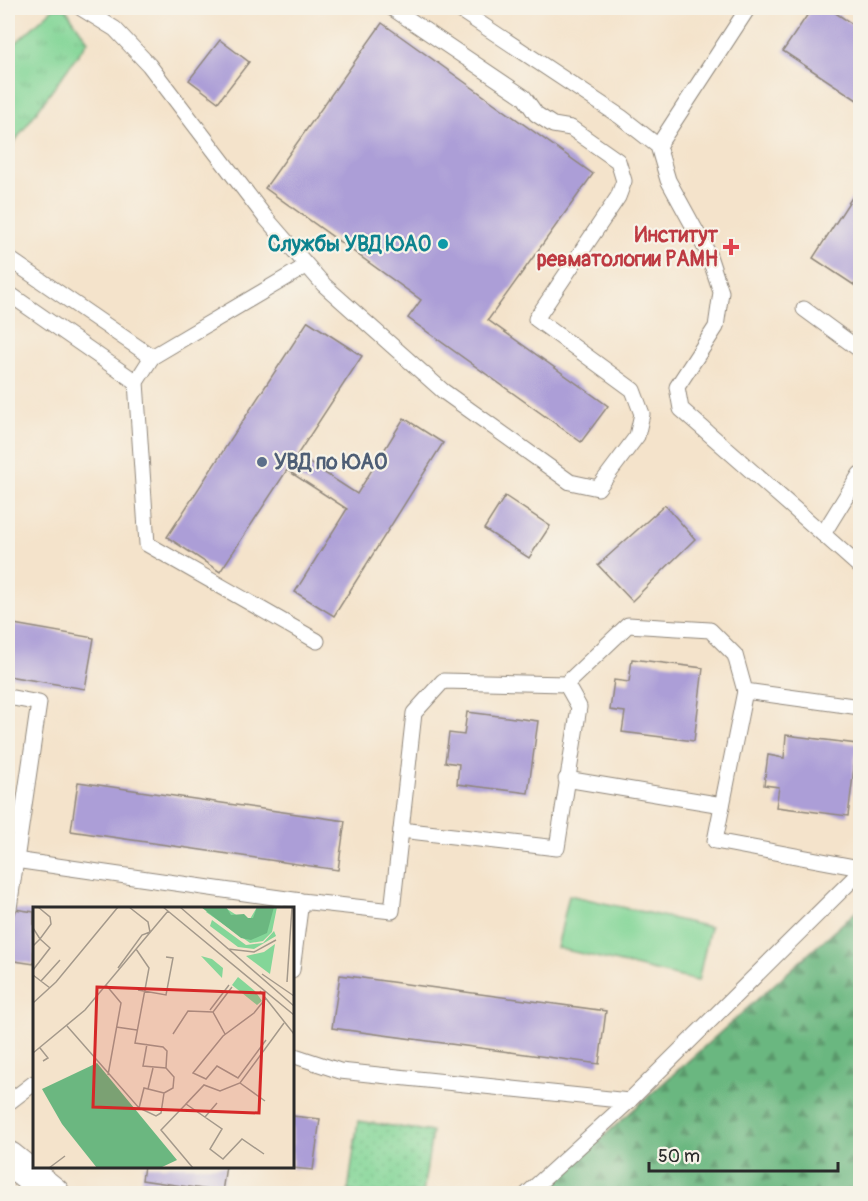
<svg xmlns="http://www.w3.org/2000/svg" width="868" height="1201" font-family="Pangolin,sans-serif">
	<defs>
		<pattern id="grass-tufts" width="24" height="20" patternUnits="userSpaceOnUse" patternTransform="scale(1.5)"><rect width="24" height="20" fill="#84d698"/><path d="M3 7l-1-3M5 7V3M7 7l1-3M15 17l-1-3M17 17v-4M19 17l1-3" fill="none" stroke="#72b883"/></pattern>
		<pattern id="forest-firs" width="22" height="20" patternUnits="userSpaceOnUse" patternTransform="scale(1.5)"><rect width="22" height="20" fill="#6bb780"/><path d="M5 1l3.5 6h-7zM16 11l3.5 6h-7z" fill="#589569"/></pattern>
		<pattern id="park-dots" width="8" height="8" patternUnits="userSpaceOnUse" patternTransform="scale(1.5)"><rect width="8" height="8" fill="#84d698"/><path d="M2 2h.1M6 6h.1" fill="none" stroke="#72b883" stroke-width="1.8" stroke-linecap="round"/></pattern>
	</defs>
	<rect width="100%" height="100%" fill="#f7f3e8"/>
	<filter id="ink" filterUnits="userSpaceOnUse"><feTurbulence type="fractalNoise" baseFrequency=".0167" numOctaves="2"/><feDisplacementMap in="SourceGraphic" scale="12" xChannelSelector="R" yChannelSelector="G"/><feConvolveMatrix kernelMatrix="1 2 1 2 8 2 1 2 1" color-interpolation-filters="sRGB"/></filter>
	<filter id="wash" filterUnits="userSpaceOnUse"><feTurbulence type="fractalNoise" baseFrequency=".008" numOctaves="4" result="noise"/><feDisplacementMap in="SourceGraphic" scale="24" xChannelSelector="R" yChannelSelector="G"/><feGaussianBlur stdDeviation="1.35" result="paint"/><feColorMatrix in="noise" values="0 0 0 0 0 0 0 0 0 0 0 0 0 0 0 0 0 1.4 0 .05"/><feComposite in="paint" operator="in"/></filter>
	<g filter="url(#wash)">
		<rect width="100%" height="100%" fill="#f4e3cb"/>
		<path fill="url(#grass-tufts)" stroke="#588062" stroke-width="1.5" d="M54 8H65L88 41 8 151V50Z"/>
		<path fill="url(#forest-firs)" stroke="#4b7156" stroke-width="1.5" d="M860 908V1193H553L549 1185Z"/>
		<path fill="url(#park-dots)" stroke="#588062" stroke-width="1.5" d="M358 1121 432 1132 423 1193 363 1194 348 1191Z"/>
		<path fill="#84d698" stroke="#588062" stroke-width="1.5" d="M569 895 710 927 698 981 557 948Z"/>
		<g id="blocks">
			<g fill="#ac9ed7">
				<path d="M812 8H828L860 29V102L783 51Z"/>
				<path d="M382 23 593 174 488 320 608 406 581 442 408 318 421 300 265 188Z"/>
				<path d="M220 40 249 62 218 102 189 80Z"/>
				<path d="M860 185V289L813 258Z"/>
				<path d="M308 321 362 356 297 455 357 494 404 418 443 443 334 616 295 592 347 509 287 470 220 572 167 537Z"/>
				<path d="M505 496 550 526 529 558 484 529Z"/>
				<path d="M665 505 695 539 632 601 598 565Z"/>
				<path d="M8 623 94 638 85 689 8 676Z"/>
				<path d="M632 659 703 668 694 741 622 732 625 712 610 710 614 680 629 682Z"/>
				<path d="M467 712 538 721 528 793 457 784 459 764 445 762 449 733 464 735Z"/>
				<path d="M786 735 857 744 848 816 776 807 779 787 764 785 768 755 784 758Z"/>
				<path d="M78 782 345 821 338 870 71 831Z"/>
				<path d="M8 908 34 912V964L8 960Z"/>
				<path d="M340 975 606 1011 599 1064 332 1028Z"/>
				<path d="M292 1116 320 1119 313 1170 292 1168Z"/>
				<path d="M144 1166H226L222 1192 142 1180Z"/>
			</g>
		</g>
	</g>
	<g filter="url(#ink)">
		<use href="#blocks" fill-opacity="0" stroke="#90877b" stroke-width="1.5"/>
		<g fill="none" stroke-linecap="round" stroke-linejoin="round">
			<defs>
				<g id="service">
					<path d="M81 8 115 29 149 65 265 217 324 285 443 391 570 482 598 488 637 436 642 414 633 390 536 319 618 197 624 181 618 161 571 128 553 125 536 114 524 97 392 8"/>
					<path d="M457 8 621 117 658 146 668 180 708 253 721 292 716 327 677 387 681 409 823 534 860 474"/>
					<path d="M658 146 748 8"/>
					<path d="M8 258 152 357 306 266"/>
					<path d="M8 293 136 382"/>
					<path d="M804 309 860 350"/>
					<path d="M152 357 136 382 147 544 317 641"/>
					<path d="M823 534 860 567"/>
					<path d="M745 691 715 841 860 868"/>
					<path d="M8 697 39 703 9 908"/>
					<path d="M566 779 722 805"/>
					<path d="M401 830 557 848 579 707 566 684"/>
					<path d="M8 859 301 901 392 911 414 713 443 681 566 684 628 625 710 630 735 655 745 691 860 707"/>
					<path d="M292 970 301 901"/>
					<path d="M292 1055 340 1071 629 1101"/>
					<path d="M8 1103 34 1083"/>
					<path d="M527 1194 629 1101 860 872"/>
				</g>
				<path id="tertiary" d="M8 1158 53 1194"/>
			</defs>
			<use href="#service" stroke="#90877b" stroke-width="17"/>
			<use href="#tertiary" stroke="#90877b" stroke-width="35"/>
			<use href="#service" stroke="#fff" stroke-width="15"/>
			<use href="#tertiary" stroke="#fff" stroke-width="33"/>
		</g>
	</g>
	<circle fill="#0f9aa8" stroke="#f7f3e8" stroke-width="2" cx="443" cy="244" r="6"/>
	<path fill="#e0444e" stroke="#f7f3e8" stroke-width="2" d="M728 238h6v6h6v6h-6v6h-6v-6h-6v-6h6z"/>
	<circle fill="#5c6f8a" stroke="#f7f3e8" stroke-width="2" cx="262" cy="462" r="6"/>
	<g text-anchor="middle" stroke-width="4.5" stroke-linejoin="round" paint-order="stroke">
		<g font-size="21" font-weight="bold" fill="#be3a42" stroke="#f7f3e8" text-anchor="end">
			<text x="718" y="242">Институт<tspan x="718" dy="24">ревматологии РАМН</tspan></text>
		</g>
		<g font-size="21" font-weight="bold" fill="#0d838f" stroke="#f7f3e8" text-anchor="end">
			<text x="431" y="251">Службы УВД ЮАО</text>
		</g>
		<g font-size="21" font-weight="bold" fill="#4e5e75" stroke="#f7f3e8" text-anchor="start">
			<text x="274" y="469">УВД по ЮАО</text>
		</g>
	</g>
	<g transform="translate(33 907)">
		<rect width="261" height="261" fill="#f4e3cb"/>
		<path d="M178 0H191L208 11 217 12 224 0H244L239 25 230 34 217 36 173 5ZM179 13 213 38 230 36 241 24 243 29 221 42 205 40 177 19ZM242 37 237 67 213 49 231 45ZM168 49 179 52 190 61 189 71ZM205 70 222 84 229 94 224 98 199 78Z" fill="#84d698"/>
		<path d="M168 0H193L198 8 211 7 215 11H220L224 0H241L234 26 218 33 208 31ZM64 156 144 253 127 261H64L29 217 9 182Z" fill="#6bb780"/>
		<path fill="none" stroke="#a4998b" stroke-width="1.5" d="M96 0 115 15 117 25M130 0 261 108M147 0 261 99M0 21 7 32 18 17 17 10 5 0M0 39 7 32 17 41 0 63M195 42 221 45 243 33M85 61 109 28 117 25M229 67 261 89M0 68 17 81M8 74 27 53M254 75 259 0M73 78 88 96 75 168M105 83 133 88 140 51 133 50M227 84 261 127M0 96 23 75 85 0M177 103 196 78M34 119 106 201 123 209 128 206 131 186 140 181 141 170 133 161 134 144 130 140 102 136 116 61 103 42M83 120 104 123M140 127 155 104 180 105M192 127 180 105 199 80M233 133 205 171 184 159 173 172 160 166 190 129 221 106 233 91M114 137 110 159 133 161M7 141 15 151 10 154M0 146 52 103 135 4M207 176 232 194M115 182 120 161M153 197 128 223 160 261M106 201 111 181 131 186M172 210 184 196M231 247 209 232 190 252 177 242 189 222 153 197 171 178 187 184 207 176 251 116M16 261 32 249"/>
		<path fill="#d62828" fill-opacity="0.15" stroke="#d62828" stroke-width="3" d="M64 80 231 86 226 206 60 200Z"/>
		<rect width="261" height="261" fill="none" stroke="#2b2b2b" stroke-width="3"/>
	</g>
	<rect width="868" height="1201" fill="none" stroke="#f7f3e8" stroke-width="30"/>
	<path d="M649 1162v9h189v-9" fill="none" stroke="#2b2b2b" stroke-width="3"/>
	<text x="658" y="1162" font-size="18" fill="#2b2b2b" stroke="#f7f3e8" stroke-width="4.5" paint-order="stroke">50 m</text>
</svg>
